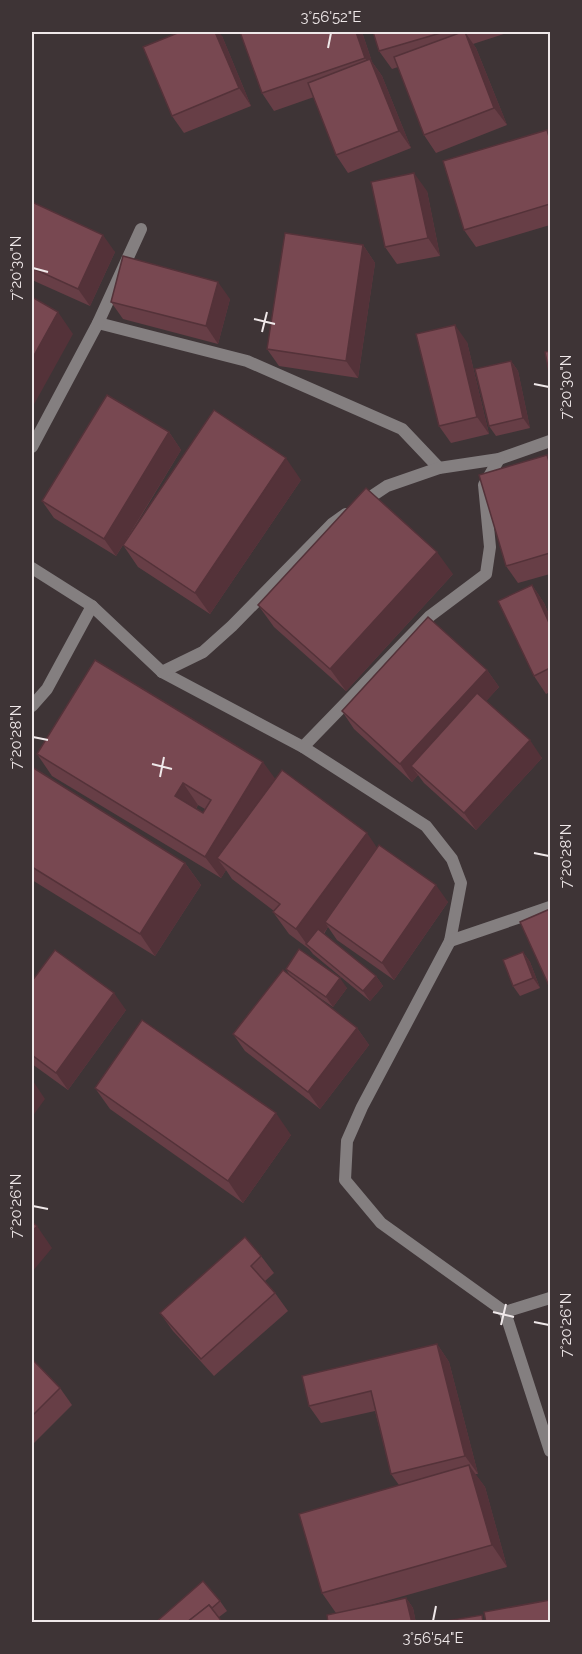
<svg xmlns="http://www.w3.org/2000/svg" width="582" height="1654" font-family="Raleway,sans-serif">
	<rect width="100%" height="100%" fill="#3e3436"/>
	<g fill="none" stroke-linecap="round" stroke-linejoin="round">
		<g stroke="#847f80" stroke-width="12">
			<path d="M98 323 247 361 402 429 439 468"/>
			<path d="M32 447 98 323 141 229"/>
			<path d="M360 504 387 486 439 468 499 459 550 441"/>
			<path d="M32 568 92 606 162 672 303 747 426 826 452 859 461 883 450 941 362 1107 347 1141 345 1180 381 1223 505 1312 550 1451"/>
			<path d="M162 672 203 652 232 626 332 524 346 514"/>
			<path d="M32 706 47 689 92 606"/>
			<path d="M303 747 430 616 486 574 490 547 484 485 499 459"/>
			<path d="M450 941 550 907"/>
			<path d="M505 1312 550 1298"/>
		</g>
	</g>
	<g fill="#673e46" fill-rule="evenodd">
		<path d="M240 32H362L372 62 382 76 411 148 348 173 336 155 314 97 274 111 262 93Z"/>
		<path d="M373 32H510L473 44 476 48 507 125 436 153 424 135 398 67 392 69 379 51Z"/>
		<path d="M222 36 251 106 184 133 172 116Z"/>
		<path d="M547 130 550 134V225L476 247 464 230Z"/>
		<path d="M427 191 440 256 397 264 385 247Z"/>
		<path d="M32 202 115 252 90 306 32 280Z"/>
		<path d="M363 245 375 263 358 378 279 366 267 349Z"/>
		<path d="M230 299 218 344 123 319 111 302Z"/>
		<path d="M467 342 489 434 451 443 439 426Z"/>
		<path d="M511 361 518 371 530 428 496 436 489 426Z"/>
		<path d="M169 432 181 450 126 541 301 480 210 614 138 567 123 545 116 556 54 518 42 501Z"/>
		<path d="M550 459V574L518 583 506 566Z"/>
		<path d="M453 574 346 691 274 627 258 605Z"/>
		<path d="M532 585 544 603 550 617V692L546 694 534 676Z"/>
		<path d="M487 670 499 687 486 701 542 758 476 830 424 783 418 775 412 782 354 729 342 711Z"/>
		<path d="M37 754 275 779 377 848 448 902 394 980 337 940 328 927 324 934 376 976 383 986 370 1001 313 954 309 949 289 934 273 912 274 911 232 879 226 870 221 878 52 776ZM198 805 205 809 203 813 196 809Z"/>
		<path d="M32 767 185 863 201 885 155 956 32 880Z"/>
		<path d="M523 952 530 962 540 988 520 996 513 986Z"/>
		<path d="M286 969 347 988 333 1007 311 992 357 1028 369 1045 320 1109 245 1051 233 1034 290 976Z"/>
		<path d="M32 981 126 1010 68 1090 32 1064Z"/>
		<path d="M95 1088 291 1135 243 1203 110 1109Z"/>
		<path d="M261 1256 274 1273 265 1281 275 1293 288 1311 214 1376 173 1331 160 1313Z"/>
		<path d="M437 1344 449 1362 478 1474H475L485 1487 507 1567 368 1606 406 1598 413 1608 416 1623H328L336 1613 322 1593 399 1485 391 1474 375 1411 321 1423 309 1406Z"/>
		<path d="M32 1359 60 1388 72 1405 32 1445Z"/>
		<path d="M220 1601 227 1611 219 1617 155 1623Z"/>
	</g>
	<g fill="#543239">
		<path d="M215 32H219L222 36 251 106 239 88Z"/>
		<path d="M356 32H362L372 62 382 76 411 148 399 131 376 74 365 58Z"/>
		<path d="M465 32 476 48 507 125 494 108Z"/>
		<path d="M414 173 427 191 440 256 428 238Z"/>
		<path d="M103 235 115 252 90 306 78 289Z"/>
		<path d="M363 245 375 263 358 378 346 361Z"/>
		<path d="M218 282 230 299 218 344 206 326Z"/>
		<path d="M58 312 73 334 32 408V359Z"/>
		<path d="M455 325 467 342 489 434 477 417Z"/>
		<path d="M511 361 518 371 530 428 523 418Z"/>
		<path d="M169 432 181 450 116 556 104 539Z"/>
		<path d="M286 458 301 480 210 614 195 593Z"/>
		<path d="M437 552 453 574 346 691 330 669Z"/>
		<path d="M532 585 544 603 550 617V625Z"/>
		<path d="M487 670 499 687 420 774 411 766 418 775 412 782 400 764Z"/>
		<path d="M530 740 542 758 476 830 464 813Z"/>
		<path d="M263 762 279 784 217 858 226 870 221 878 205 857Z"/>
		<path d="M183 783 198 805 190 817 175 796Z"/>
		<path d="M367 833 382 855 325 922 328 927 312 949 308 946 296 929Z"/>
		<path d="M185 863 201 885 155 956 140 934Z"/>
		<path d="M436 885 448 902 394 980 382 963Z"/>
		<path d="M523 952 530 962 540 988 533 978Z"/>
		<path d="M376 976 383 986 370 1001 363 991Z"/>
		<path d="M340 978 347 988 333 1007 326 997Z"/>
		<path d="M114 993 126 1010 68 1090 56 1073Z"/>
		<path d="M357 1028 369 1045 320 1109 308 1092Z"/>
		<path d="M33 1081 45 1099 32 1117V1083Z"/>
		<path d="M276 1113 291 1135 243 1203 228 1181Z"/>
		<path d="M37 1226 52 1248 32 1272V1232Z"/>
		<path d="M437 1344 449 1362 478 1474 465 1456Z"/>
		<path d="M469 1465 485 1487 507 1567 492 1545Z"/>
		<path d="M406 1598 413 1608 416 1623H412Z"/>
	</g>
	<g fill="#784851" stroke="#543239" stroke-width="1.5" fill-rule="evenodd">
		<path d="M180 32H215L239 88 172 116 143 47Z"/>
		<path d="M240 32H356L365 58 262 93Z"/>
		<path d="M373 32H444L379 51Z"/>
		<path d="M462 32H465L494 108 424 135 394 57Z"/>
		<path d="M370 59 399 131 336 155 308 83Z"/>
		<path d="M547 130 550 140V204L464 230 443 161Z"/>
		<path d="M414 173 428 238 385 247 371 182Z"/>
		<path d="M32 202 103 235 78 289 32 268Z"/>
		<path d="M285 233 363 245 346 361 267 349Z"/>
		<path d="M123 256 218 282 206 326 111 302Z"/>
		<path d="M32 297 58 312 32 359Z"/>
		<path d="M455 325 477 417 439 426 416 334Z"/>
		<path d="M550 351V377L545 352Z"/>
		<path d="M511 361 523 418 489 426 475 369Z"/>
		<path d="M107 395 169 432 104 539 42 501Z"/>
		<path d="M214 410 286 458 195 593 123 545Z"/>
		<path d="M547 455 550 465V553L506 566 479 475Z"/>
		<path d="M366 488 437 552 330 669 258 605Z"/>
		<path d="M532 585 550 625V668L534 676 498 601Z"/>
		<path d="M428 617 487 670 400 764 342 711Z"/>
		<path d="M95 660 263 762 205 857 37 754ZM183 783 211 800 203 813 175 796Z"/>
		<path d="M477 693 530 740 464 813 411 766Z"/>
		<path d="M32 767 185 863 140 934 32 867Z"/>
		<path d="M282 770 367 833 296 929 273 912 280 904 217 858Z"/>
		<path d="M379 845 436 885 382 963 325 922Z"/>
		<path d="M550 909V988L520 922Z"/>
		<path d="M318 929 376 976 363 991 306 944Z"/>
		<path d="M299 949 340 978 326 997 286 969Z"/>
		<path d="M55 950 114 993 56 1073 32 1055V981Z"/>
		<path d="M523 952 533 978 513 986 503 960Z"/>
		<path d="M283 970 357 1028 308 1092 233 1034Z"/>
		<path d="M142 1020 276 1113 228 1181 95 1088Z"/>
		<path d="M32 1222 37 1226 32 1232Z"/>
		<path d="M245 1237 261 1256 251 1266 275 1293 201 1359 160 1313Z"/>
		<path d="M437 1344 465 1456 391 1474 371 1391 309 1406 302 1376Z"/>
		<path d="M32 1359 60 1388 32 1416Z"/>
		<path d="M469 1465 492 1545 322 1593 299 1514Z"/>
		<path d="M203 1581 220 1601 212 1608 209 1605 186 1623H155Z"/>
		<path d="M406 1598 412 1623H328L327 1615Z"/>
		<path d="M550 1600V1623H486L484 1612Z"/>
		<path d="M209 1605 223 1623H186Z"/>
		<path d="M482 1615 483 1623H435Z"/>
	</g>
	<path fill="none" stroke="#efe8e9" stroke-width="2" d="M328 48 331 33M33 268 48 272M254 319 275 324M262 332 267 312M534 384 549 387M33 737 48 740M152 764 172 769M160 777 164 757M534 853 549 856M33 1206 48 1209M493 1312 514 1317M534 1322 549 1325M501 1325 506 1304M433 1621 436 1606"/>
	<rect width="582" height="1654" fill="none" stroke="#3e3436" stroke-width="66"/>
	<rect x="33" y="33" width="516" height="1588" fill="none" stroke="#efe8e9" stroke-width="2"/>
	<g font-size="15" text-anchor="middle" fill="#efe8e9">
		<text x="331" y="22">3°56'52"E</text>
		<text transform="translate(16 268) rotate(-90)" y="5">7°20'30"N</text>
		<text transform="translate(566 387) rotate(-90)" y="5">7°20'30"N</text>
		<text transform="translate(16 737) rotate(-90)" y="5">7°20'28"N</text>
		<text transform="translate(566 856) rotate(-90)" y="5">7°20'28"N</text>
		<text transform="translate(16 1206) rotate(-90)" y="5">7°20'26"N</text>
		<text transform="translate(566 1325) rotate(-90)" y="5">7°20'26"N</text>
		<text x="433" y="1643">3°56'54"E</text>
	</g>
</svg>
